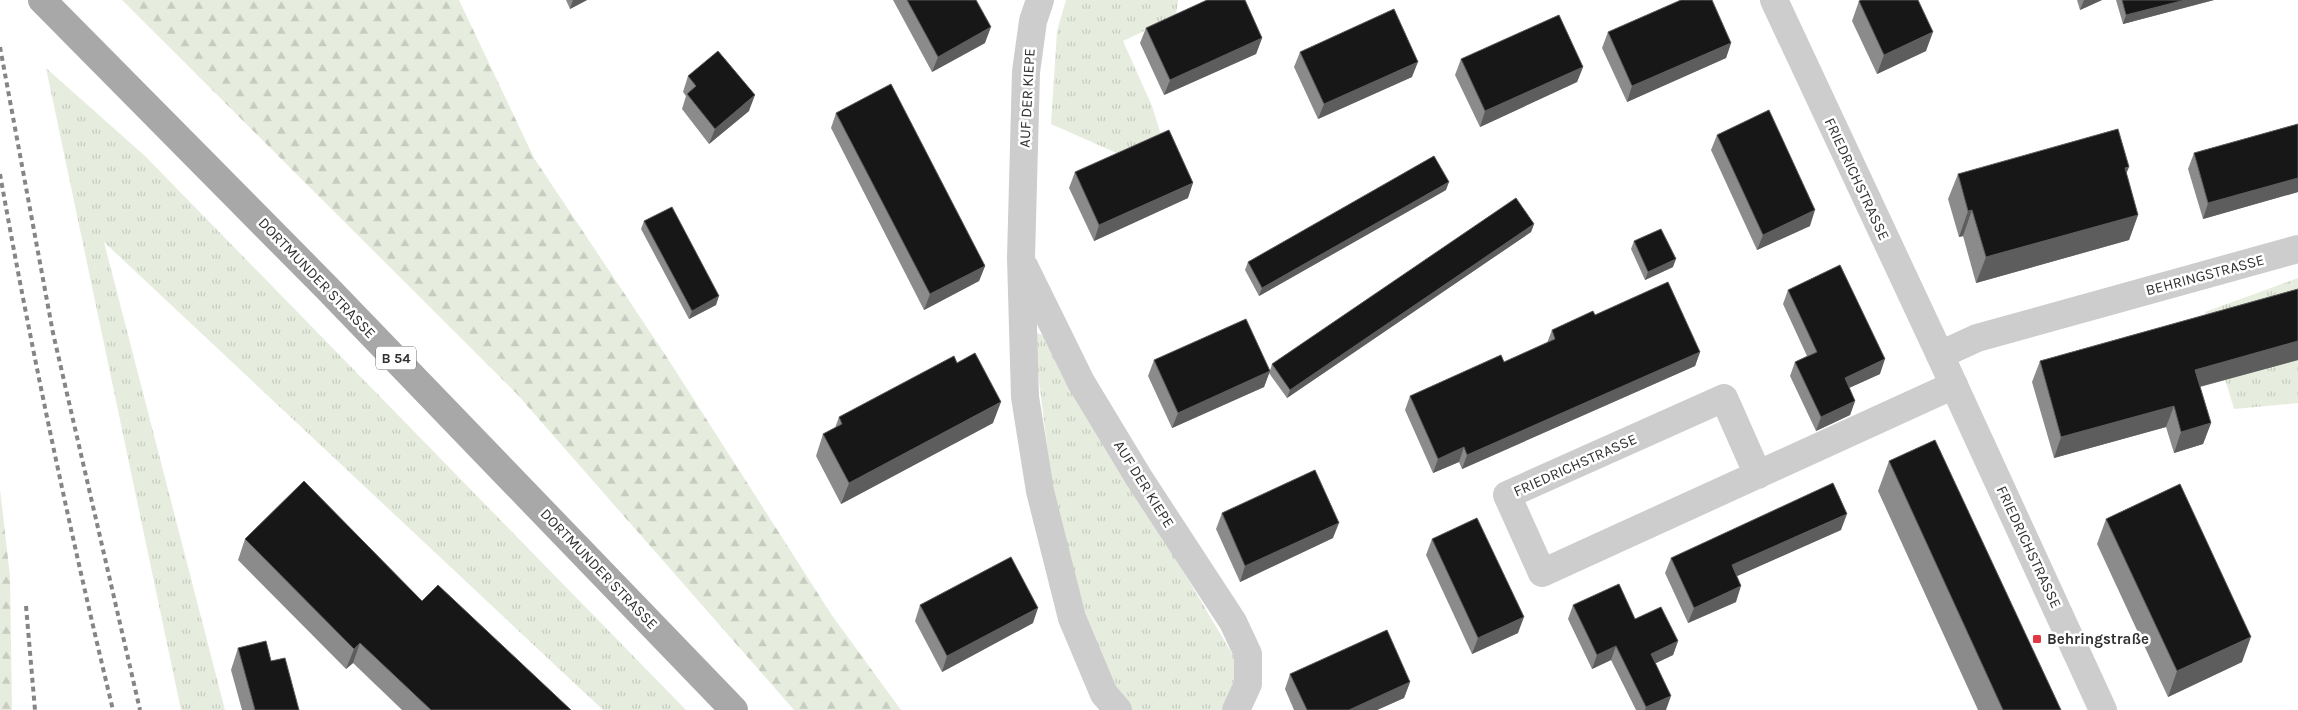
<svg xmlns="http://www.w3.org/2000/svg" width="2298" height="710" font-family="Karla,sans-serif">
	<defs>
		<pattern id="grass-tufts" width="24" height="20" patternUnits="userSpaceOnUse" patternTransform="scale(1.25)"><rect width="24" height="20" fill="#e6edde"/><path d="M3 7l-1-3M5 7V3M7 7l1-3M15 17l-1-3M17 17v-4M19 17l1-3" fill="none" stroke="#c6ccbf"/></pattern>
		<pattern id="forest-firs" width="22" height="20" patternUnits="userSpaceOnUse" patternTransform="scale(1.25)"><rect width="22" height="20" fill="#e6edde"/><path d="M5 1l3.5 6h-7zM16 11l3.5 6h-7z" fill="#c6ccbf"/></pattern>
	</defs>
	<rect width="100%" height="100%" fill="#fff"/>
	<g fill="url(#grass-tufts)">
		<path d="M1066 0H1178L1176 16 1123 41 1152 106 1161 135 1121 155 1051 124 1057 31Z"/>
		<path d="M46 68 145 156 686 710H603L104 242 225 710H181Z"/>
		<path d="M2298 278V403L2234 409 2205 312Z"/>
		<path d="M1037 333 1044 336 1237 662 1233 691 1221 710H1132L1115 693 1093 642 1054 504 1034 339Z"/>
	</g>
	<g fill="url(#forest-firs)">
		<path d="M122 0H459L534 158 666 356 831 614 901 710H794L516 393Z"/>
		<path d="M0 489 10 576 12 710H0Z"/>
	</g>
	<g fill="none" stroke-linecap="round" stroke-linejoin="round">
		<g stroke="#cdcdcd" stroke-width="28">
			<path d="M1040 0 1033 21 1026 72 1021 258 1025 397 1040 491 1072 618 1104 694 1118 710"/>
			<path d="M1774 0 1940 355 2103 710"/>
			<path d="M1024 266 1081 382 1139 478 1233 622 1248 654V684L1236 710"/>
			<path d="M1940 355 1977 338 2298 249"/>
			<path d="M1758 475 1724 398 1507 495 1542 573 1954 385"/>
		</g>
		<path stroke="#a8a8a8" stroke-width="28" d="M42 0 327 288 734 710"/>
		<g stroke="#858585" stroke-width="4" stroke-dasharray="5 4" stroke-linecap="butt">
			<path d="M0 47 53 333 140 710"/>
			<path d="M0 174C32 354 70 532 113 710"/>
			<path d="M26 606 35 710"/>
		</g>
	</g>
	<g fill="#8b8b8b">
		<path d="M566 0H587L570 9Z"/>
		<path d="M893 0H976L985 43 932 72Z"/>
		<path d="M2077 0H2102L2080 10Z"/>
		<path d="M2116 0H2214L2123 24Z"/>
		<path d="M1859 1 1926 51 1877 74 1852 21Z"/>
		<path d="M1146 28 1262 38 1256 54 1164 95 1140 43Z"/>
		<path d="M1608 32 1731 43 1726 58 1627 102 1602 48Z"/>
		<path d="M1300 52 1412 77 1318 119 1294 67Z"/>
		<path d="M1461 59 1583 67 1577 82 1480 127 1455 75Z"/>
		<path d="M688 76 749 111 709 144 682 109 686 96 683 92Z"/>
		<path d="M836 113 985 266 979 281 924 310 831 128Z"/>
		<path d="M2298 124V192L2203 219 2188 169 2194 153Z"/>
		<path d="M1717 135 1810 226 1757 250 1711 150Z"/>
		<path d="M1075 172 1188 198 1094 241 1069 188Z"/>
		<path d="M2126 173 2138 215 2129 240 1976 283 1963 236 1959 237 1948 199 1958 174Z"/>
		<path d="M1446 190 1259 296 1245 270 1248 262Z"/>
		<path d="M644 221 716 305 689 319 641 229Z"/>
		<path d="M1534 224 1531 232 1287 398 1269 373 1264 387 1172 428 1148 376 1154 360 1270 371 1272 364Z"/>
		<path d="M1634 241 1673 267 1645 280 1631 249Z"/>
		<path d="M2298 289V360L2200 387 2211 423 2203 444 2174 453 2166 427 2054 458 2032 382 2040 361Z"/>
		<path d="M1788 290 1880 374 1849 388 1855 401 1850 415 1816 431 1790 376 1795 362 1807 356 1783 304Z"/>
		<path d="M1595 315 1700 352 1695 366 1462 469 1459 462 1433 473 1405 410 1410 396 1504 362 1547 343 1552 330Z"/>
		<path d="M839 417 993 423 841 504 816 456 823 434 835 428Z"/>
		<path d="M1889 461 2061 710H1978L1878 491Z"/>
		<path d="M1222 513 1333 538 1240 582 1216 529Z"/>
		<path d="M2106 519 2242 662 2168 697 2097 544Z"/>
		<path d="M1841 530 1737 576 1736 602 1688 623 1665 573 1671 558Z"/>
		<path d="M245 539 422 601 571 710H402L353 663 346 669 238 560Z"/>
		<path d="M1432 539 1518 633 1472 654 1426 555Z"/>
		<path d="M920 605 1033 623 942 672 915 621Z"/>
		<path d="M1573 605 1678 641 1673 655 1655 663 1666 710H1636L1611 660 1592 669 1568 619Z"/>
		<path d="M238 648 271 661 299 710H242L231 670Z"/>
		<path d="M1290 674 1410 682 1404 698 1377 710H1294L1285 689Z"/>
	</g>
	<g fill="#5d5d5d">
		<path d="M573 0H587L570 9Z"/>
		<path d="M2084 0H2102L2080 10Z"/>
		<path d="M2185 0H2214L2123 24 2126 15Z"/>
		<path d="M991 27 985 43 932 72 938 57Z"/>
		<path d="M1933 32 1926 51 1877 74 1884 55Z"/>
		<path d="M1262 38 1256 54 1164 95 1170 80Z"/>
		<path d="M1731 43 1726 58 1627 102 1632 86Z"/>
		<path d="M1418 62 1412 77 1318 119 1324 104Z"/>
		<path d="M1583 67 1577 82 1480 127 1485 111Z"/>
		<path d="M755 95 749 111 709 144 715 129Z"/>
		<path d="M2129 167 2119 192 2125 168Z"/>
		<path d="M2298 178V192L2203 219 2208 203Z"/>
		<path d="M1449 182 1446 190 1259 296 1262 288Z"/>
		<path d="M1193 183 1188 198 1094 241 1099 225Z"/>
		<path d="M1815 210 1810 226 1757 250 1763 235Z"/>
		<path d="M1972 210 1963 236 1959 237 1968 211Z"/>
		<path d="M2138 215 2129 240 1976 283 1986 257Z"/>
		<path d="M1534 224 1531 232 1287 398 1290 390Z"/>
		<path d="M1676 259 1673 267 1645 280 1648 272Z"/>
		<path d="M985 266 979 281 924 310 930 294Z"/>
		<path d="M719 296 716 305 689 319 692 311Z"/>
		<path d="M2298 341V360L2187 390 2195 370Z"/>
		<path d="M1700 352 1695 366 1462 469 1467 455Z"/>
		<path d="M1885 359 1880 374 1840 392 1845 378Z"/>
		<path d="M1270 371 1264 387 1172 428 1178 413Z"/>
		<path d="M1855 401 1850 415 1816 431 1821 417Z"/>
		<path d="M1001 402 993 423 841 504 849 483Z"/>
		<path d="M2174 406 2166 427 2054 458 2061 437Z"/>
		<path d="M2211 423 2203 444 2174 453 2181 432Z"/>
		<path d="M1464 447 1459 462 1433 473 1438 459Z"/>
		<path d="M1847 514 1841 530 1726 581 1732 565Z"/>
		<path d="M1339 523 1333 538 1240 582 1245 566Z"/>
		<path d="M1741 586 1736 602 1688 623 1694 608Z"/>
		<path d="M1038 608 1033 623 942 672 947 656Z"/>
		<path d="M1524 617 1518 633 1472 654 1478 638Z"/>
		<path d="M2251 637 2242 662 2168 697 2177 671Z"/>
		<path d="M1678 641 1673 655 1646 668 1651 654Z"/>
		<path d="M360 643 353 663 346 669 354 649Z"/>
		<path d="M1616 646 1611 660 1592 669 1597 655Z"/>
		<path d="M1410 682 1404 698 1377 710H1349Z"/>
		<path d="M1671 696 1666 710H1645L1646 707Z"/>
	</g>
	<g fill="#171717" stroke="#5d5d5d">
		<path d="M907 0H976L991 27 938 57Z"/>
		<path d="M1207 0H1245L1262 38 1170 80 1146 28Z"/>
		<path d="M1681 0H1712L1731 43 1632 86 1608 32Z"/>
		<path d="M1861 0H1918L1933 32 1884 55 1859 1Z"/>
		<path d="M2122 0H2185L2126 15Z"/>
		<path d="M1394 9 1418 62 1324 104 1300 52Z"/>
		<path d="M1559 15 1583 67 1485 111 1461 59Z"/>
		<path d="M718 51 755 95 715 129 687 94 696 86 688 76Z"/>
		<path d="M891 84 985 266 930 294 836 113Z"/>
		<path d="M1769 110 1815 210 1763 235 1717 135Z"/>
		<path d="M2298 124V178L2208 203 2194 153Z"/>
		<path d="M2118 129 2129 167 2125 168 2138 215 1986 257 1972 210 1968 211 1958 174Z"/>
		<path d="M1169 130 1193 183 1099 225 1075 172Z"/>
		<path d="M1434 156 1449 182 1262 288 1248 262Z"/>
		<path d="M1516 198 1534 224 1290 390 1272 364Z"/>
		<path d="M672 207 719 296 692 311 644 221Z"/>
		<path d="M1661 229 1676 259 1648 272 1634 241Z"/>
		<path d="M1840 265 1885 359 1845 378 1855 401 1821 417 1795 362 1817 352 1788 290Z"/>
		<path d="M1668 282 1700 352 1467 455 1464 447 1438 459 1410 396 1501 355 1504 362 1555 339 1552 330 1593 311 1595 315Z"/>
		<path d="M2298 289V341L2195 370 2211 423 2181 432 2174 406 2061 437 2040 361Z"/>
		<path d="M1246 319 1270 371 1178 413 1154 360Z"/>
		<path d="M975 353 1001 402 849 483 823 434 842 424 839 417 954 356 957 363Z"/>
		<path d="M1935 440 2061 710H2003L1889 461Z"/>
		<path d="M1315 470 1339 523 1245 566 1222 513Z"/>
		<path d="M304 481 422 601 438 585 571 710H431L360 643 354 649 245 539Z"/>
		<path d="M1833 483 1847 514 1732 565 1741 586 1694 608 1671 558Z"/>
		<path d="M2180 484 2251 637 2177 671 2106 519Z"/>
		<path d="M1477 518 1524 617 1478 638 1432 539Z"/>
		<path d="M1011 557 1038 608 947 656 920 605Z"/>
		<path d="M1619 584 1635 619 1661 607 1678 641 1651 654 1671 696 1646 707 1616 646 1597 655 1573 605Z"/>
		<path d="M1387 630 1410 682 1349 710H1307L1290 674Z"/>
		<path d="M266 641 271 661 285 658 299 710H255L238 648Z"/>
	</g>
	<rect fill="#e23745" stroke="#fff" stroke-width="2" x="2032" y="634" width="10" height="10" rx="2.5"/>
	<g text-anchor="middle" stroke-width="5" stroke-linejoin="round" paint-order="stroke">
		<rect fill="#fff" stroke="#6e6e6e" stroke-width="1" x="376" y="346.5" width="40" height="23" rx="4"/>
		<g font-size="14" font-weight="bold" fill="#303030">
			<text x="396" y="363">B 54</text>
		</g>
		<g font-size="15" fill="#303030" stroke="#fff">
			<text transform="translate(1027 98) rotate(-87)" y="5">AUF DER KIEPE</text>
			<text transform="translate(1857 179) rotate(65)" y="5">FRIEDRICHSTRASSE</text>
			<text transform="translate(2205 275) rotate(-15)" y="5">BEHRINGSTRASSE</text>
			<text transform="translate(317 278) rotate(46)" y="5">DORTMUNDER STRASSE</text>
			<text transform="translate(1575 465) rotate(-24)" y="5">FRIEDRICHSTRASSE</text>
			<text transform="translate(1144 484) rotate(58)" y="5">AUF DER KIEPE</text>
			<text transform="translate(2029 547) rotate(65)" y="5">FRIEDRICHSTRASSE</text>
			<text transform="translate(599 569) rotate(46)" y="5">DORTMUNDER STRASSE</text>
		</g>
		<g font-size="15" font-weight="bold" fill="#303030" stroke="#fff" text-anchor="start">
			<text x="2047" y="644">Behringstraße</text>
		</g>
	</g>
</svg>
